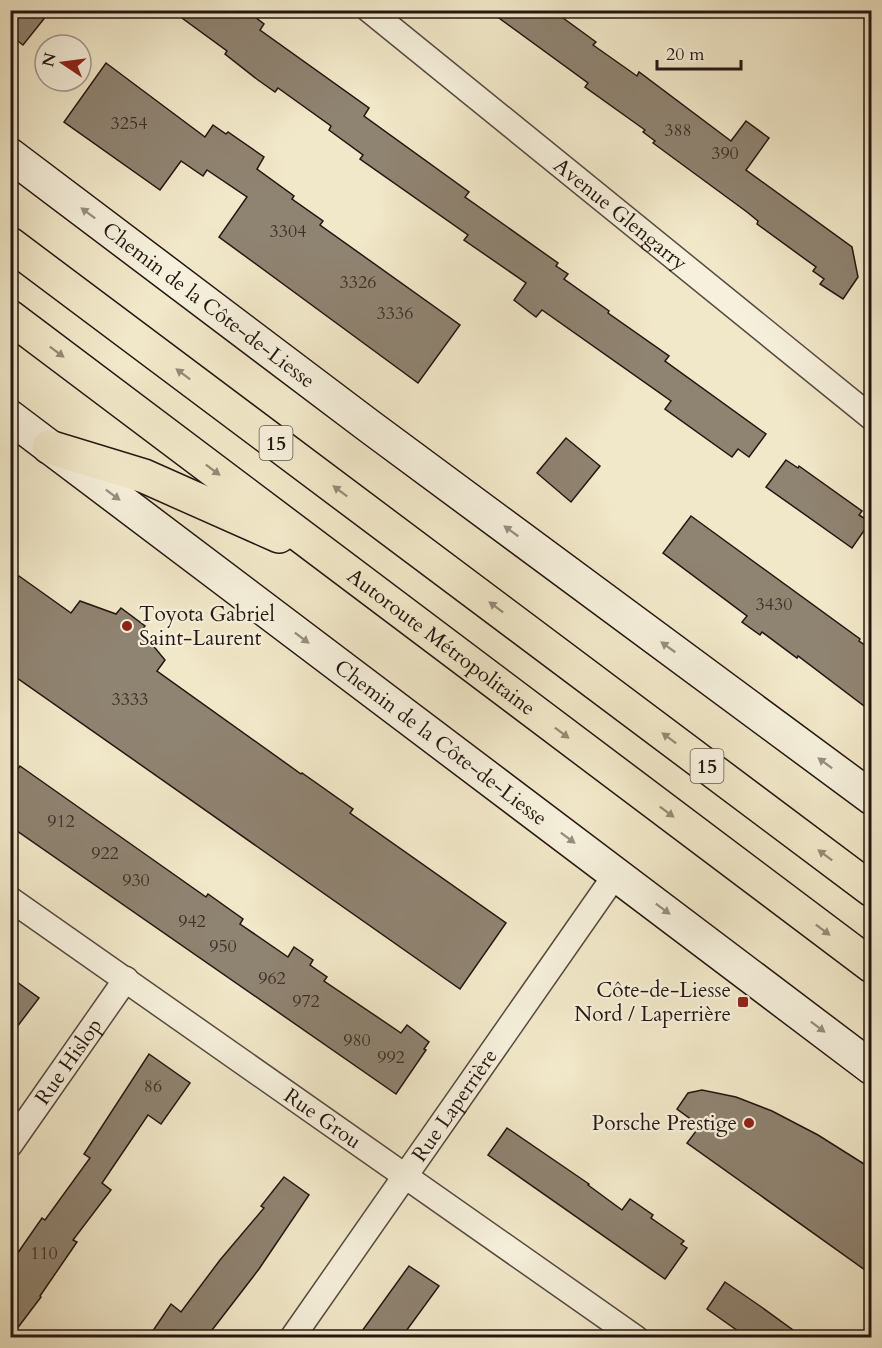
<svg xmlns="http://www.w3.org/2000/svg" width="882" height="1348" font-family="Cardo,serif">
	<rect width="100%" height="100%" fill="#f1e8c9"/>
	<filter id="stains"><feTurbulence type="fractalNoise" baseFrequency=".00333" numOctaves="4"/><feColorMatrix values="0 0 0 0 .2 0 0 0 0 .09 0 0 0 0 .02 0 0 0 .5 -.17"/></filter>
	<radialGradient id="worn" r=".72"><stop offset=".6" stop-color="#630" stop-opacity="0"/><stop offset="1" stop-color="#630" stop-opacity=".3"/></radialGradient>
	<g fill="#8f8371" stroke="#241611" stroke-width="1.5">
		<path d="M10 10H51L23 45 10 35Z"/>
		<path d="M171 10H246L264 24 260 30 369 108 364 116 469 192 465 197 558 263 556 266 568 274 564 279 609 311 608 313 669 356 665 361 766 434 749 457 738 449 732 457 665 409 671 401 542 310 536 317 514 300 526 283 464 240 468 235 360 159 363 155 329 130 331 126 278 88 275 92 258 80 225 54 227 51Z"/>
		<path d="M488 10H552L596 42 593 45 637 76 639 72 731 141 746 121 769 138 746 170 852 247 858 277 843 299 820 284 824 279 813 271 816 267 757 224 758 221 747 212 653 143 655 141 643 132 645 130 585 87 588 83Z"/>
		<path d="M106 63 205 137 213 125 226 134 228 132 264 157 257 169 294 196 292 199 323 221 320 225 460 325 418 383 219 237 247 197 207 170 203 176 181 161 160 190 64 122Z"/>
		<path d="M566 438 600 466 571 502 537 473Z"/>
		<path d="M786 460 798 468 799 466 862 511 859 515 870 522 852 548 766 487Z"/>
		<path d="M691 516 860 639 859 641 872 650V712L798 656 797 658 762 632 760 635 742 622 747 616 663 553Z"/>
		<path d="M19 576 71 613 80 601 116 614 121 608 145 626 141 631 165 660 157 671 301 774 302 773 353 809 350 813 506 923 460 989 10 673V588Z"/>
		<path d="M20 766 206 897 208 894 243 919 240 924 288 957 294 947 313 960 310 965 327 977 324 981 401 1033 407 1025 429 1042 424 1049 426 1050 396 1094 10 826V779Z"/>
		<path d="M10 977 39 998 10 1036Z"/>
		<path d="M149 1054 190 1083 161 1124 148 1115 102 1183 111 1190 73 1240 77 1242 40 1296 41 1297 10 1338V1264L42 1218 45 1220 90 1158 84 1154Z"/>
		<path d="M702 1090 736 1097 772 1111 818 1135 872 1169V1275L687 1143 700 1126 677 1109 688 1093Z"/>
		<path d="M507 1128 589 1184 588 1185 622 1210 630 1199 653 1215 651 1218 684 1241 681 1244 687 1248 665 1279 488 1155Z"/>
		<path d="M284 1177 309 1195 259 1269 209 1334 213 1338H148L171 1304 181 1312 220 1260 264 1208 261 1206Z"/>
		<path d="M409 1266 439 1286 401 1338H357Z"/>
		<path d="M725 1282 760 1306 804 1338H748L707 1309Z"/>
	</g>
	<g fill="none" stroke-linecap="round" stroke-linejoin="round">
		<defs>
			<g id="minor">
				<path id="s1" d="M369 10 872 418"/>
				<path id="s2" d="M10 899 636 1338"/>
				<path id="s3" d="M10 1145 126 979"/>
				<path id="s4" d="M292 1338 616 874"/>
			</g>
			<g id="secondary">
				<path id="s5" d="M10 155 369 426 872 798"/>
				<path id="s6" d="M10 417 872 1068"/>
			</g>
			<g id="motorway">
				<path d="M10 244 872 890"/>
				<path id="s7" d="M10 317 872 966"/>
				<path d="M49 447 144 476 279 536"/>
			</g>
		</defs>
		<use href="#minor" stroke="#574a3f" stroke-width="27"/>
		<use href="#secondary" stroke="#241611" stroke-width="36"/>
		<use href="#motorway" stroke="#241611" stroke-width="36"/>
		<use href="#minor" stroke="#f6f0dc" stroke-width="24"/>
		<use href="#secondary" stroke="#f6f0dc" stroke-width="33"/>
		<use href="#motorway" stroke="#f1e8c9" stroke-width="33"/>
	</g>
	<defs><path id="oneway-solid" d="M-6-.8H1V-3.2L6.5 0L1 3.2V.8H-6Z" transform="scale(1.5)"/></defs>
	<g fill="#988e81">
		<use href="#oneway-solid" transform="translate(88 213) rotate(-143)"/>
		<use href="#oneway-solid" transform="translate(113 495) rotate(37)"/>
		<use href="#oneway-solid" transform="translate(511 531) rotate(-144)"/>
		<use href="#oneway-solid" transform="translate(302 638) rotate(37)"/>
		<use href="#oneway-solid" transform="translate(668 647) rotate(-144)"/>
		<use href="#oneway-solid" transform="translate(825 763) rotate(-143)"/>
		<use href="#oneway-solid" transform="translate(568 838) rotate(37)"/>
		<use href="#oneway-solid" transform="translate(663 909) rotate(37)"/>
		<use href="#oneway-solid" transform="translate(818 1027) rotate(37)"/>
	</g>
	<g fill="#958a76">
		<use href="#oneway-solid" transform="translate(57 352) rotate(37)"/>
		<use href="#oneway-solid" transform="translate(183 374) rotate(-143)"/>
		<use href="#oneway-solid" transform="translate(213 470) rotate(37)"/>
		<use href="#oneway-solid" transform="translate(340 491) rotate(-143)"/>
		<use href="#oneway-solid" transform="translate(496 607) rotate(-143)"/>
		<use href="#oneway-solid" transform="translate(562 733) rotate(37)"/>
		<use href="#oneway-solid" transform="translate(669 738) rotate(-143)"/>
		<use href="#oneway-solid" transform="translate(667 812) rotate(37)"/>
		<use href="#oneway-solid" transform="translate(825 855) rotate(-143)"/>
		<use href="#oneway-solid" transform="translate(823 930) rotate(37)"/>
	</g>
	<g fill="#8f2418" stroke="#f6f0dc" stroke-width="2">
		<circle cx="127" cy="626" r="6"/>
		<rect x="737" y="996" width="12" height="12" rx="3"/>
		<circle cx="749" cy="1123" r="6"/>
	</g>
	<g text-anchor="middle" stroke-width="4.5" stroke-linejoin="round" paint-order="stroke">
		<g font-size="18" fill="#3f3129">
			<text x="129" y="129">3254</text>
			<text x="678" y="136">388</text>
			<text x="725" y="159">390</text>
			<text x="288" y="237">3304</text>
			<text x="358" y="288">3326</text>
			<text x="395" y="319">3336</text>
			<text x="774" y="610">3430</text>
			<text x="130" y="705">3333</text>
			<text x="61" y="827">912</text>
			<text x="105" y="859">922</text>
			<text x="136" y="886">930</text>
			<text x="192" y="927">942</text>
			<text x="223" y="952">950</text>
			<text x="272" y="984">962</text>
			<text x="306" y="1007">972</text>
			<text x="357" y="1046">980</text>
			<text x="391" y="1063">992</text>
			<text x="153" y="1092">86</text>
			<text x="44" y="1259">110</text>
		</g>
		<g fill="#f6f0dc" stroke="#63574e" stroke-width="1.5">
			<rect x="259.5" y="426" width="33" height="34" rx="4.5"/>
			<rect x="690.5" y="749" width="33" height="34" rx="4.5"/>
		</g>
		<g font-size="20" font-weight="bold" fill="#241611">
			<text x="276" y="450">15</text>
			<text x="707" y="773">15</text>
		</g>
		<g font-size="21" fill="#241611" stroke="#f6f0dc">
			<text dy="7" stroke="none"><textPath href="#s1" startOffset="324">Avenue Glengarry</textPath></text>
			<text dy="7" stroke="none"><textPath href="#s5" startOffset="249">Chemin de la Côte-de-Liesse</textPath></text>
			<text dy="7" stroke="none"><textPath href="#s7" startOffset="540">Autoroute Métropolitaine</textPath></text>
			<text dy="7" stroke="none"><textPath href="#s6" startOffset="540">Chemin de la Côte-de-Liesse</textPath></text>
			<text dy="7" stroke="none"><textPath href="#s3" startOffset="102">Rue Hislop</textPath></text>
			<text dy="7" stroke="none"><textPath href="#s4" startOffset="284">Rue Laperrière</textPath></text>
			<text dy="7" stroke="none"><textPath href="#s2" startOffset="382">Rue Grou</textPath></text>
		</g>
		<g font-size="21" fill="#241611" stroke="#f6f0dc" text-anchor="end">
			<text x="139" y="621" text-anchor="start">Toyota Gabriel<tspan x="139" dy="24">Saint-Laurent</tspan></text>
			<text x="731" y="997">Côte-de-Liesse<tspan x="731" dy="24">Nord / Laperrière</tspan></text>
			<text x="737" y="1130">Porsche Prestige</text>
		</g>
	</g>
	<rect width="882" height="1348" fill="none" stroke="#f1e8c9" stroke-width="36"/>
	<rect x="12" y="12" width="858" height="1324" fill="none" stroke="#241611" stroke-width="3"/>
	<rect x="18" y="18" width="846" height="1312" fill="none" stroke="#241611" stroke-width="1.5"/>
	<g transform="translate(63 63) rotate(283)"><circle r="28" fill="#f6f0dc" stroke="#a2998b" stroke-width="1.5"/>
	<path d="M0-4.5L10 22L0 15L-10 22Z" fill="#8f2418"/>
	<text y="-9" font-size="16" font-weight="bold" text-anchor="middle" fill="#241611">N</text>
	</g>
	<path d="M657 60v9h84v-9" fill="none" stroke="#241611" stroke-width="3"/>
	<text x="666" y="60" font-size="18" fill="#241611" stroke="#f6f0dc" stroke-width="4.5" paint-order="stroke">20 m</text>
	<rect width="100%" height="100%" filter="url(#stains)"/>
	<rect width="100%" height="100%" fill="url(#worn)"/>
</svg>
